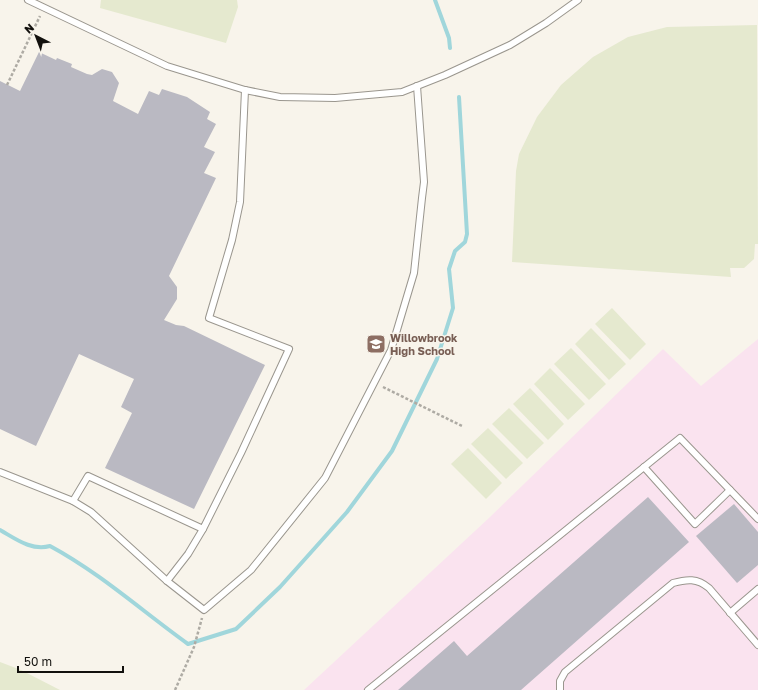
<svg xmlns="http://www.w3.org/2000/svg" width="758" height="690" font-family="'Golos Text',sans-serif">
	<rect width="100%" height="100%" fill="#f8f4eb"/>
	<path fill="#fae3ef" d="M758 339V690H304L490 517 663 349 701 386Z"/>
	<g fill="#e5e9cf">
		<path d="M101 0H237L238 7 226 43 100 8Z"/>
		<path d="M757 25 758 244H755L754 259 744 268H730L731 277 512 262 516 171 519 154 537 117 561 85 593 57 628 37 667 27Z"/>
		<path d="M612 308 646 344 630 360 595 324Z"/>
		<path d="M591 328 626 364 609 380 575 344Z"/>
		<path d="M571 348 606 384 589 400 554 364Z"/>
		<path d="M550 368 585 404 568 420 534 384Z"/>
		<path d="M530 388 564 424 548 440 513 404Z"/>
		<path d="M509 408 544 443 527 459 492 424Z"/>
		<path d="M488 428 523 463 506 479 471 444Z"/>
		<path d="M468 448 502 483 486 499 451 464Z"/>
		<path d="M0 662 21 670 60 690H0Z"/>
	</g>
	<g fill="none" stroke-linecap="round" stroke-linejoin="round">
		<g stroke="#a0d6db" stroke-width="4">
			<path d="M435 0 449 38 450 48"/>
			<path d="M0 530C16 539 31 551 50 546 100 573 142 611 188 644L236 629 280 587 347 512 392 451 437 359 453 308 449 269 455 251 465 242 467 234 459 97"/>
		</g>
	</g>
	<g fill="#bab9c2">
		<path d="M39 52 56 60 57 58 72 64 71 67 87 74 92 75 102 69 112 72 119 83 113 101 138 114 149 91 159 95 162 89 187 97 210 112 207 119 216 124 204 147 215 152 204 173 216 178 169 276 177 287V299L164 320 176 325 184 326 265 365 194 509 105 468 132 413 121 407 134 379 79 354 36 446 0 429V81L20 91Z"/>
		<path d="M648 497 689 542 521 690H398L454 641 467 656Z"/>
		<path d="M734 504 758 532V565L737 583 696 536Z"/>
	</g>
	<g fill="none" stroke-linecap="round" stroke-linejoin="round">
		<defs>
			<g id="lane">
				<path d="M28 0 167 66 245 90 280 97 335 98 402 92 445 75 510 45 546 23 578 0"/>
				<path d="M644 467 695 524 730 490"/>
				<path d="M0 472 73 501 91 512 167 581 204 610 251 570 325 478 391 350 414 273 422 198 424 182 417 86"/>
				<path d="M73 501 88 476 203 529 241 453 289 349 209 318 232 240 240 202 245 90"/>
				<path d="M167 581 188 554 203 529"/>
				<path d="M730 613 758 589"/>
				<path d="M368 690 680 438 758 519"/>
				<path d="M560 690V681L565 672 673 583C687 579 697 578 709 588L758 645"/>
			</g>
		</defs>
		<use href="#lane" stroke="#9a968e" stroke-width="8"/>
		<g stroke="#aeaba4" stroke-width="2.5" stroke-dasharray="3 2" stroke-linecap="butt">
			<path d="M7 85 40 16"/>
			<path d="M383 387 462 426"/>
			<path d="M175 690 194 647 202 618"/>
		</g>
		<use href="#lane" stroke="#fff" stroke-width="6"/>
	</g>
	<defs>
		<symbol id="school-square" viewBox="-11 -11 22 22"><rect x="-9" y="-9" width="18" height="18" rx="4" fill="#8d6e63" stroke="#f8f4eb"/><path d="M0-5L7-2L0 1L-7-2ZM-4 1L0 2.5L4 1V4Q0 6-4 4Z" fill="#fff"/></symbol>
	</defs>
	<g fill-rule="evenodd">
		<use href="#school-square" x="365" y="333" width="22" height="22"/>
	</g>
	<g text-anchor="middle" stroke-width="3" stroke-linejoin="round" paint-order="stroke">
		<g font-size="11" font-weight="bold" fill="#785e54" stroke="#f8f4eb" text-anchor="start">
			<text x="390" y="342">Willowbrook<tspan x="390" dy="13">High School</tspan></text>
		</g>
	</g>
	<g transform="translate(36 36) rotate(318)" stroke="#f8f4eb" stroke-width="3" paint-order="stroke">
	<path d="M0-3L7 15L0 10L-7 15Z" fill="#12100d"/>
	<text y="-6" font-size="11" font-weight="bold" text-anchor="middle" fill="#12100d">N</text>
	</g>
	<path d="M18 666v6h105v-6" fill="none" stroke="#12100d" stroke-width="2"/>
	<text x="24" y="666" font-size="12" fill="#12100d" stroke="#f8f4eb" stroke-width="3" paint-order="stroke">50 m</text>
</svg>
